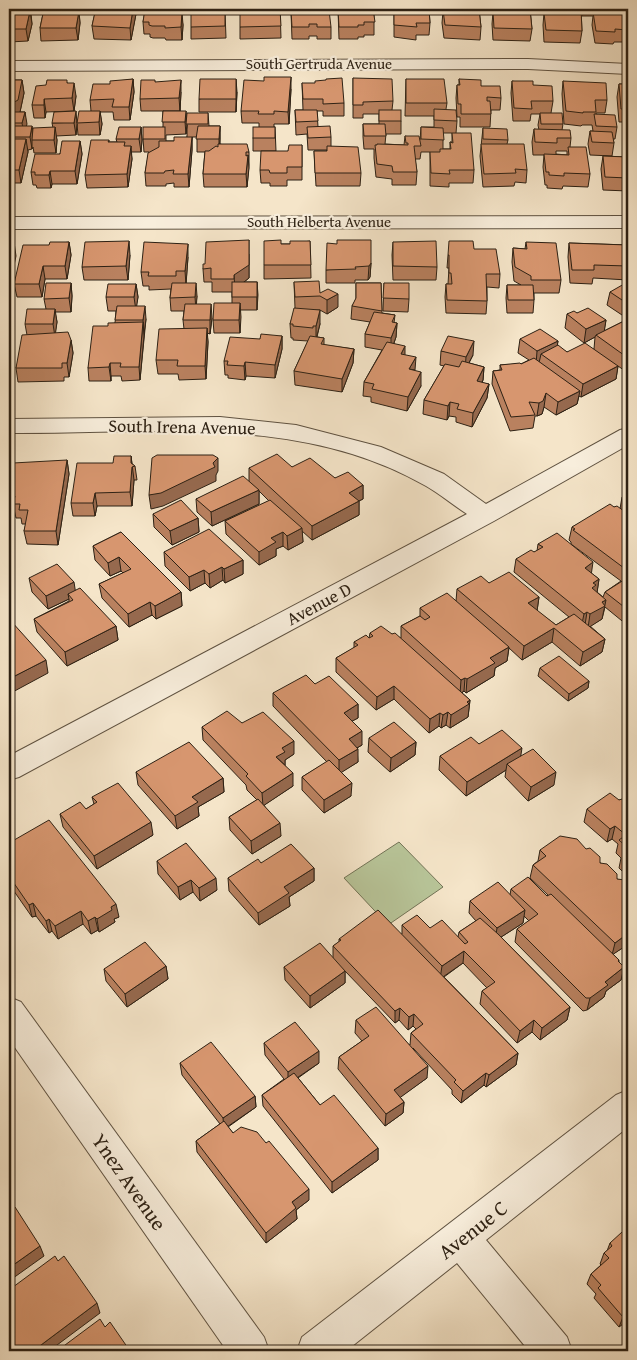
<svg xmlns="http://www.w3.org/2000/svg" width="637" height="1360" font-family="'Gentium Book Plus',serif">
	<rect width="100%" height="100%" fill="#f5e5c9"/>
	<filter id="stains"><feTurbulence type="fractalNoise" baseFrequency=".004" numOctaves="4"/><feColorMatrix values="0 0 0 0 .2 0 0 0 0 .09 0 0 0 0 .02 0 0 0 .5 -.17"/></filter>
	<radialGradient id="worn" r=".72"><stop offset=".6" stop-color="#630" stop-opacity="0"/><stop offset="1" stop-color="#630" stop-opacity=".3"/></radialGradient>
	<path fill="#b8c599" stroke="#727356" d="M399 842 443 887 388 925 344 878Z"/>
	<g fill="none" stroke-linecap="round" stroke-linejoin="round">
		<defs>
			<g id="minor">
				<path d="M528 59 628 64V74L528 69 9 71V61Z"/>
				<path d="M628 216V228L9 229V217Z"/>
				<path d="M220 417 296 425 381 447 444 474 486 504 620 430 628 428V445L494 521 19 777 9 780V756L467 514C453 505 440 494 426 486 299 413 149 434 9 433V419Z"/>
				<path d="M9 997 21 1002 264 1337 269 1351H227L9 1039Z"/>
				<path d="M628 1090V1127L486 1240 567 1337 572 1351H529L457 1263 346 1351H297L302 1337 616 1095Z"/>
			</g>
		</defs>
		<use href="#minor" stroke="#5f5241" stroke-width="2"/>
		<use href="#minor" fill="#f8eedc" fill-rule="evenodd"/>
	</g>
	<g fill="#b9815f" stroke="#2d2114" fill-rule="evenodd">
		<path d="M9 9H42L41 13H31L32 24 28 41 9 42Z"/>
		<path d="M44 9H91V13H79L80 23 78 40 41 41 40 28Z"/>
		<path d="M92 9H112V12L136 14 131 40 94 39 92 26 95 13H92Z"/>
		<path d="M141 9H180L183 25 182 40H166L165 38H153L150 37V34H144L143 22 145 11H141Z"/>
		<path d="M215 9H235V12H225L226 38 191 39V27Z"/>
		<path d="M280 9 281 38 240 39V27Z"/>
		<path d="M286 9H306V11L331 27V39H317V36H309V39H292L291 12H286Z"/>
		<path d="M338 9H384L383 12H374V35H364V37H358V39H339Z"/>
		<path d="M385 9H405V11H415V9H429L430 23 429 35H416V40L394 37V12H385Z"/>
		<path d="M433 9H479L481 27 480 40 444 38 442 23 443 11H433Z"/>
		<path d="M484 9H504V12H485Z"/>
		<path d="M514 9H530L532 29 530 41 493 40 492 24 493 12 513 13Z"/>
		<path d="M531 9H553V11H532Z"/>
		<path d="M559 9H581L582 31 580 43 544 42 543 25 544 13H559Z"/>
		<path d="M581 9H628V42H614L613 44 595 43 592 25 593 16H582Z"/>
		<path d="M353 78 393 101 392 110 401 121V134H386L385 144 404 145 405 136 420 140 421 127H434V116H405L406 79 447 103 446 109 457 121 456 133 474 170 473 183H449V187L430 186V152H421L420 159H415L417 172 416 185H392V179L376 177 374 158V149H364L363 137V124H379V114H363V118H353ZM443 133H452V142H450V149H443Z"/>
		<path d="M133 79 134 92 130 120H114L113 112H100L102 124 100 135H78L77 124 76 135 56 136 57 140 56 153H34L33 147 32 149 28 150V152L21 183H9V80H22L24 93 20 112H25L26 126 33 129 53 128 52 123 77 122 91 111 90 100 110 84Z"/>
		<path d="M459 79 481 86 501 98 500 110H491L490 127H460V117H457L456 98 457 85H459Z"/>
		<path d="M512 81 533 85 553 101 551 113 563 124 562 130 571 138 570 147 590 174 588 187 563 186 562 189 547 188V185H545L543 167 544 155H533L532 142 534 129 539 130 538 125 540 114H531L530 121H513L511 93ZM556 151H567V155L556 154Z"/>
		<path d="M563 81 607 100 605 113H596V114L617 127 615 139H613L614 143 612 156 590 155 588 144 590 131H593L592 125H582L581 126 564 124 562 94Z"/>
		<path d="M155 82 181 92 180 111H141L140 99Z"/>
		<path d="M68 83 76 96 74 111 46 112 45 118H34L32 105 46 85Z"/>
		<path d="M302 83 344 103V116H323V111H317L318 127 331 137V146L361 173 360 186H316L314 151H327V150H308L307 134 296 135 295 110H303Z"/>
		<path d="M619 84H628V122H619L617 97Z"/>
		<path d="M291 89 289 124H274V127H275L276 151H253V138L259 127V123H242L241 111Z"/>
		<path d="M237 92 236 112H199V99Z"/>
		<path d="M163 111 187 122 208 113 209 126H220V144L249 152V165L247 187H204L203 174 205 152H197V137H192V150L189 187H174V183L166 184V186H146L145 173 149 152H144L143 139 163 127ZM187 125V137L174 141H166V135L186 134Z"/>
		<path d="M141 127 142 140 141 152H131L132 159 128 187 87 188 85 175 109 140V142H117L116 139Z"/>
		<path d="M483 128 508 140 507 144 527 170 526 183 515 182 514 186 483 187 480 156Z"/>
		<path d="M80 141 82 154 77 184H52L51 188H37L36 185H33L31 172Z"/>
		<path d="M302 145V180H287V186H270V183H261L260 170 288 151Z"/>
		<path d="M626 154H628V191L603 190 601 169 603 156 626 157Z"/>
		<path d="M310 241 311 278 264 279V265L281 244H290Z"/>
		<path d="M69 242 71 255 67 279H45L42 297H17L14 284 49 245Z"/>
		<path d="M393 242 437 267 436 280H393L392 255Z"/>
		<path d="M526 242 561 280 559 293H534V300L533 313H507L506 298 507 285H521L514 281 512 262 513 248 525 249Z"/>
		<path d="M569 243 628 245V280L593 278 592 284 570 283 568 257Z"/>
		<path d="M474 249 500 274 499 288 487 287V301L486 314 446 313 445 297 446 284H448L449 268H447L448 255Z"/>
		<path d="M249 254V278L244 282H257V310H240V333H214L213 320 232 303V292H212V282H204L203 269 205 264Z"/>
		<path d="M130 255 128 280H84L82 267Z"/>
		<path d="M188 257 186 283 197 296 196 304 212 318 210 334 207 333 208 342 206 379 179 380 178 374H158L156 360 184 329 183 320 184 311H171L170 298 171 289 149 290V286H143L141 272Z"/>
		<path d="M371 263 370 277 368 280H355V283H326V270Z"/>
		<path d="M294 282 320 293 338 307 327 314 320 310H315L320 324 317 337 324 338V345L354 349 353 363 342 392 295 385 294 371 308 341 293 340V338H291L290 324 295 308Z"/>
		<path d="M71 283 72 296 71 312H55L57 322 55 333 71 340 73 353 69 377H64V381L18 382 16 368 27 335 25 324 46 309 44 299Z"/>
		<path d="M356 283H381L382 313 395 315 394 323H397L396 337 394 343 405 355 415 371 421 386 407 411 371 402V397L363 396 364 382 382 350 365 347V334L370 322 351 319 352 306 356 299Z"/>
		<path d="M384 283 409 299 408 312 383 311Z"/>
		<path d="M136 284 138 297 136 306 146 319 140 380 122 381 121 376H111V381H89L88 368 108 326 115 323 116 311H108L106 297Z"/>
		<path d="M628 287V319L607 305 610 292Z"/>
		<path d="M577 313 606 320 604 331 628 319V373L618 366 616 379 581 397 579 396 577 404 556 415 544 407 542 414 537 416H535L533 428 510 431 492 384 493 371 500 370V365L521 364 529 360 518 353 520 339 558 341 557 346 567 352 594 349 595 337 584 343 565 328 567 314Z"/>
		<path d="M282 336V349L275 378 246 376 245 380 228 378V375H225L224 361 260 339Z"/>
		<path d="M441 351 473 355 469 363 484 367 483 380 482 383 489 384 487 398 472 427 456 422V417L449 416 447 420 423 414 424 400 444 366 440 365Z"/>
		<path d="M131 456 132 464 135 466 137 480H134L132 506H97L95 516H73L71 503 113 463Z"/>
		<path d="M67 460 69 474 58 545 27 544 24 531 26 524H22L21 518H16L14 509H10L9 505V486Z"/>
		<path d="M292 467 335 478 363 485V499L359 501V515L312 540 302 531 303 542 288 550 283 546 276 549V556L259 565 226 534 225 521 269 501 259 491V504L212 526 197 512 196 499 249 482V468Z"/>
		<path d="M628 494V624L627 625 605 607 602 619 590 626 605 639 602 652 580 666 552 642 522 660 509 648 507 661 495 668 494 676 466 693 464 691 462 693 470 700 468 717 450 728 446 725 441 728 439 726 429 733 394 699 376 710 336 672V658L354 648V642L369 638 370 633 392 634 401 638V626L420 616V608L456 601 457 589 489 583 539 597 537 611 556 625 569 617 514 572 516 559 537 551 538 544 591 573 599 579 597 592 603 597 605 592 621 581 571 544V542L569 540 572 527 614 507 620 509 622 497Z"/>
		<path d="M153 514 198 518 199 532 172 545 154 527Z"/>
		<path d="M121 532 181 592 182 606 156 619 152 615 129 627 102 598 99 584 123 573 121 571 110 576 95 560 93 546Z"/>
		<path d="M164 552 243 560V574L225 583 223 580 210 588 205 583 190 591 165 566Z"/>
		<path d="M29 578 75 591 116 626 118 640 67 666 37 632 34 619 69 601V599L48 609 32 592Z"/>
		<path d="M540 668 589 681 588 688 568 701 538 676Z"/>
		<path d="M315 684 358 704V718L352 721 362 745 357 748 358 762 341 772 351 796 324 813 302 790V777L327 762 273 706V693Z"/>
		<path d="M242 723 294 754 285 760V765L293 786 264 805 281 836 252 854 230 830 229 817 257 800 247 790 246 785 203 740 202 727Z"/>
		<path d="M369 738 416 742 415 755 390 772 368 752Z"/>
		<path d="M479 744 521 756 554 785 528 801 505 777 506 770 466 796 439 770 440 756Z"/>
		<path d="M136 772 223 778 224 792 198 807 199 816 177 829 138 785Z"/>
		<path d="M628 793V877L619 868 621 858 616 853 618 844 612 839 607 842 584 822 587 809 619 800H624L625 795Z"/>
		<path d="M92 797 153 835 97 869 63 827 60 814 86 809 94 804Z"/>
		<path d="M9 843 119 917 114 919 115 922 99 932 98 930 91 934 83 924 58 939 52 931 49 933 36 916 32 917 9 884Z"/>
		<path d="M586 849 617 879 628 883V951L624 947 613 954 619 960V962L624 967 621 980 606 991 604 997 587 1010 583 1011 515 942 517 929 529 921 524 916 523 923 501 937 570 1007 567 1020 540 1040 532 1032 517 1043 480 1004 482 991 487 988 463 963 444 977 518 1053 516 1065 486 1087 484 1085 461 1103 452 1094V1090L413 1048 427 1078 400 1097 404 1102 403 1113 385 1126 338 1069 339 1057 362 1041 355 1033 356 1020 410 1045 411 1033 416 1029 413 1026 408 1030 399 1020 395 1023 345 971V983L310 1008 285 980 284 967 333 958V946L339 942V939L402 934V925L430 928 458 937 459 932 476 921 469 913 470 901 510 895 511 889 547 896 548 895 530 878 533 865 538 861 540 850Z"/>
		<path d="M157 861 217 890 200 901 193 892 180 900 158 874Z"/>
		<path d="M261 863 314 868V881L289 897 290 906 259 925 229 891 228 878Z"/>
		<path d="M166 966 168 979 127 1007 106 981 104 969Z"/>
		<path d="M264 1043 319 1063 298 1078 320 1105 378 1148V1160L332 1193 263 1106 262 1095 284 1079 265 1055Z"/>
		<path d="M180 1063 255 1096 256 1107 228 1127 233 1133 309 1200 296 1210 297 1219 266 1243 197 1152 196 1141 220 1124 182 1075Z"/>
		<path d="M628 1235V1328L624 1323 619 1327 594 1298 596 1294 587 1284 591 1274 601 1265 600 1264 604 1253 607 1251 610 1243 626 1237Z"/>
	</g>
	<g fill="#96694e" stroke="#2d2114">
		<path d="M133 9H135L136 14 131 40 130 28Z"/>
		<path d="M30 11 32 24 28 41 26 29Z"/>
		<path d="M79 11 80 23 78 40 76 28Z"/>
		<path d="M182 12 183 25 182 40 181 27Z"/>
		<path d="M291 77V89L289 124 288 112Z"/>
		<path d="M133 79 134 92 130 120 129 107Z"/>
		<path d="M236 79 237 92 236 112Z"/>
		<path d="M22 80 24 93 20 112 9 119V105Z"/>
		<path d="M181 80V92L180 111 179 98Z"/>
		<path d="M74 83 76 96 74 111 72 98Z"/>
		<path d="M44 99 46 112 45 118 44 105Z"/>
		<path d="M76 111 77 124 76 135 74 123Z"/>
		<path d="M100 111 102 124 100 135 99 122Z"/>
		<path d="M186 111 187 124 186 134 185 122Z"/>
		<path d="M25 112 27 124 24 135 22 123Z"/>
		<path d="M32 126 34 138 32 140V149L30 137Z"/>
		<path d="M220 126V139L219 152V139Z"/>
		<path d="M55 127 57 140 56 153 54 140Z"/>
		<path d="M141 127 142 140 141 152 139 139Z"/>
		<path d="M192 137V150L189 187 188 174Z"/>
		<path d="M26 139 28 152 21 183 19 170Z"/>
		<path d="M80 141 82 154 77 184 75 171Z"/>
		<path d="M131 146 132 159 128 187 127 174Z"/>
		<path d="M248 155 249 168 247 187 246 174Z"/>
		<path d="M50 171 52 184 51 188 49 175Z"/>
		<path d="M249 240V278L235 289 234 275Z"/>
		<path d="M129 241 130 255 128 280 126 266Z"/>
		<path d="M14 242 16 256 9 289V266Z"/>
		<path d="M69 242 71 255 67 279 65 266Z"/>
		<path d="M188 244V257L186 285 185 271Z"/>
		<path d="M371 263 370 277 368 280 369 266Z"/>
		<path d="M43 266 45 279 42 297 39 284Z"/>
		<path d="M257 282 258 295 257 310Z"/>
		<path d="M71 283 72 296 71 312 69 298Z"/>
		<path d="M196 283 197 296 196 311 195 297Z"/>
		<path d="M136 284 138 297 136 311 134 297Z"/>
		<path d="M338 294V307L327 314V300Z"/>
		<path d="M240 303 241 317 240 333 239 320Z"/>
		<path d="M211 304 212 318 210 334V320Z"/>
		<path d="M145 306 146 319 144 334 143 320Z"/>
		<path d="M55 309 57 322 55 337 53 324Z"/>
		<path d="M320 310V324L316 339V326Z"/>
		<path d="M606 320 604 333 596 335 595 337 584 343 586 329Z"/>
		<path d="M143 322 144 336 140 380 139 367Z"/>
		<path d="M397 323 396 337 391 351V338Z"/>
		<path d="M207 328 208 342 206 379 205 366Z"/>
		<path d="M282 336V349L275 378V365Z"/>
		<path d="M71 340 73 353 69 377 67 363Z"/>
		<path d="M474 341 473 355 465 370 466 357Z"/>
		<path d="M558 341 556 355 541 354 539 363 536 365 537 351Z"/>
		<path d="M405 346V359L401 354Z"/>
		<path d="M354 349 353 363 342 392V379Z"/>
		<path d="M416 357 415 370 409 369Z"/>
		<path d="M245 362 246 376 245 380 244 366Z"/>
		<path d="M110 363 111 376V381L109 367Z"/>
		<path d="M618 366 616 379 581 397 583 384Z"/>
		<path d="M484 367 483 380 475 395 477 381Z"/>
		<path d="M421 372V386L407 411 408 397Z"/>
		<path d="M489 384 487 398 472 427 473 413Z"/>
		<path d="M580 391 577 404 556 415 558 402Z"/>
		<path d="M546 393 544 407 542 414 537 416 539 403Z"/>
		<path d="M450 402 449 416 447 420 448 406Z"/>
		<path d="M131 456 134 480 132 506 130 492Z"/>
		<path d="M218 458V471L216 475V481L163 506 151 509 149 495 213 463Z"/>
		<path d="M67 460 69 474 58 545 56 531Z"/>
		<path d="M363 485V499L348 506 349 493Z"/>
		<path d="M259 490V504L212 526 211 512Z"/>
		<path d="M95 493 97 506 95 516 93 503Z"/>
		<path d="M359 501V515L312 540V526Z"/>
		<path d="M198 518 199 532 172 545 170 531Z"/>
		<path d="M302 528 303 542 288 550 287 536Z"/>
		<path d="M283 532V546L276 549V556L259 565V552L271 538Z"/>
		<path d="M119 557 121 571 110 576 108 563Z"/>
		<path d="M243 560V574L225 583 224 569Z"/>
		<path d="M593 562 591 576 585 568Z"/>
		<path d="M222 567 223 580 210 588 209 574Z"/>
		<path d="M204 570 205 583 190 591 189 577Z"/>
		<path d="M599 579 597 593 589 601 593 583Z"/>
		<path d="M74 582 76 595 68 594 69 599 48 609 46 596Z"/>
		<path d="M181 592 182 606 156 619 155 606Z"/>
		<path d="M539 597 537 611 528 603Z"/>
		<path d="M606 600 602 619 588 628 590 614 602 602Z"/>
		<path d="M150 602 152 615 129 627 128 614Z"/>
		<path d="M587 612 585 625 581 628 584 614Z"/>
		<path d="M116 626 118 640 67 666 65 652Z"/>
		<path d="M554 628 552 642 522 660 524 646Z"/>
		<path d="M605 639 602 652 580 666 583 652Z"/>
		<path d="M509 647 507 661 495 668 494 676 466 693 467 679 490 658Z"/>
		<path d="M46 660 48 673 9 694V679Z"/>
		<path d="M465 678 464 691 460 694 461 680Z"/>
		<path d="M589 681 588 688 568 701 569 694Z"/>
		<path d="M394 686V699L376 710 377 697Z"/>
		<path d="M470 700 468 717 450 728 451 715Z"/>
		<path d="M358 704V718L343 726 344 713Z"/>
		<path d="M448 712 446 725 441 728 443 715Z"/>
		<path d="M440 713 439 726 429 733 430 719Z"/>
		<path d="M362 731V745L348 753 349 739Z"/>
		<path d="M294 741V754L285 760V765L276 757 282 748Z"/>
		<path d="M416 742 415 755 390 772 391 758Z"/>
		<path d="M522 748 520 761 507 764 506 770 466 796 467 782Z"/>
		<path d="M358 749V762L339 774V760Z"/>
		<path d="M556 772 554 785 528 801 531 787Z"/>
		<path d="M293 773V786L263 806 262 793Z"/>
		<path d="M223 778 224 792 198 807 199 816 177 829 175 816 192 797Z"/>
		<path d="M352 783 351 796 324 813V800Z"/>
		<path d="M151 822 153 835 97 869 94 856Z"/>
		<path d="M280 823 281 836 252 854 251 841Z"/>
		<path d="M615 826 612 839 607 842 610 829Z"/>
		<path d="M314 868V881L289 897 290 906 259 925 258 913 284 887Z"/>
		<path d="M216 878 217 890 200 901 199 888Z"/>
		<path d="M191 880 193 892 180 900 178 887Z"/>
		<path d="M33 903 36 916 32 917 29 905Z"/>
		<path d="M116 904 119 917 114 919 115 922 99 932 97 919 111 907Z"/>
		<path d="M525 910 523 923 495 941 497 928Z"/>
		<path d="M81 911 83 924 58 939 55 926Z"/>
		<path d="M95 917 98 930 91 934 88 921Z"/>
		<path d="M49 919 52 931 49 933 46 921Z"/>
		<path d="M627 934 624 947 612 955 615 943Z"/>
		<path d="M464 951 463 963 440 979 442 966Z"/>
		<path d="M166 966 168 979 127 1007 125 994Z"/>
		<path d="M624 967 621 980 606 991 604 997 587 1010 590 998 605 982Z"/>
		<path d="M345 971V983L310 1008V996Z"/>
		<path d="M570 1007 567 1020 540 1040 542 1028Z"/>
		<path d="M400 1008 399 1020 395 1023V1011Z"/>
		<path d="M414 1014 413 1026 408 1030 409 1017Z"/>
		<path d="M534 1020 532 1032 517 1043 520 1031Z"/>
		<path d="M319 1051V1063L288 1084V1072Z"/>
		<path d="M518 1053 516 1065 486 1087 489 1075Z"/>
		<path d="M428 1066 427 1078 394 1102V1090Z"/>
		<path d="M486 1073 484 1085 461 1103 463 1091Z"/>
		<path d="M255 1096 256 1107 224 1129 223 1118Z"/>
		<path d="M404 1102 403 1113 385 1126 386 1114Z"/>
		<path d="M378 1148V1160L332 1193V1182Z"/>
		<path d="M309 1189V1200L296 1210 297 1219 266 1243V1233L292 1202Z"/>
		<path d="M40 1246 44 1256 9 1281V1268Z"/>
		<path d="M97 1303 100 1313 49 1351H33Z"/>
		<path d="M628 1313 624 1323 619 1327 623 1317Z"/>
	</g>
	<g fill="#d7966f" stroke="#2d2114">
		<path d="M9 9H26L30 11 26 29H9Z"/>
		<path d="M44 9H69V11H79L76 28H40Z"/>
		<path d="M114 9H133L130 28 92 26 95 12H114Z"/>
		<path d="M145 9H179L178 13 182 12 181 27 165 28V26H152L149 25V22H143Z"/>
		<path d="M225 9V26L191 27V10Z"/>
		<path d="M240 9H280L281 26 240 27Z"/>
		<path d="M338 9H373L375 22H364V25H358V27H339Z"/>
		<path d="M417 9H429L430 23H416L417 27 394 25V10L417 11Z"/>
		<path d="M450 9H479L481 27 445 25 443 10H451Z"/>
		<path d="M514 9H530L532 29 494 28 493 12 515 13Z"/>
		<path d="M560 9H581L582 31 546 30 544 13H561Z"/>
		<path d="M599 9H628V30L615 29V32L596 31 593 12 599 13Z"/>
		<path d="M329 10 331 27H317V24H309V27H292L291 11Z"/>
		<path d="M264 77H291L288 112 274 111V114H258L259 111H241L244 80 264 81Z"/>
		<path d="M342 78 344 103 323 104V99H303L302 83H315V81L326 80V79Z"/>
		<path d="M353 78 392 79 393 101 363 102V105H353Z"/>
		<path d="M133 79 129 107H112L114 99 90 100 93 84H110V81Z"/>
		<path d="M200 79H236V99H199Z"/>
		<path d="M406 79H444L447 103H406Z"/>
		<path d="M459 79 481 80V86H500L501 98 487 97V101H490L491 114H461V104H458L457 85H460Z"/>
		<path d="M9 80H22L18 100 9 105Z"/>
		<path d="M47 80H67V83H74L72 98 44 99V105H32L36 86 46 85Z"/>
		<path d="M141 80H155V82L181 80 179 98 140 99Z"/>
		<path d="M512 81H533V85L552 86 553 101H531L532 109 514 108Z"/>
		<path d="M563 81 606 83 607 100H595L596 112H583V113L566 111Z"/>
		<path d="M619 84H628V109H621Z"/>
		<path d="M434 109 456 110 457 121 434 120Z"/>
		<path d="M295 110H317L318 121 296 122Z"/>
		<rect x="379" y="110" width="22" height="11"/>
		<path d="M76 111 74 123H52L54 112Z"/>
		<path d="M79 111H100L99 122 77 123Z"/>
		<path d="M163 111H186L185 122H162Z"/>
		<path d="M9 112H25L22 123H9Z"/>
		<path d="M187 113H208V124H186Z"/>
		<path d="M540 113H562L563 124H541Z"/>
		<path d="M594 114 615 115 617 127 596 126Z"/>
		<path d="M363 124H385L386 136H364Z"/>
		<path d="M9 126H32L30 137H9Z"/>
		<path d="M198 126H220L219 139H196Z"/>
		<path d="M330 126 331 137 308 138 307 127Z"/>
		<path d="M55 127 54 140H32L33 128Z"/>
		<path d="M119 127H141L139 139H116Z"/>
		<rect x="143" y="127" width="22" height="12"/>
		<rect x="253" y="127" width="22" height="11"/>
		<path d="M421 127 443 128 444 140 421 139Z"/>
		<path d="M483 128 507 129 508 140 483 139Z"/>
		<path d="M534 129 570 130 571 138H557V143L535 142Z"/>
		<path d="M590 131 612 132 614 143 592 142Z"/>
		<path d="M452 133H471L474 170H449L450 174 431 173 430 152H440V149H451L450 142 453 143Z"/>
		<path d="M405 136H419L421 146H414L417 172H393L392 166 377 164 375 145H377V144L408 145V143H406Z"/>
		<path d="M174 137H192L188 174H173L174 170 165 171 164 173H145L148 153 159 147V141H174Z"/>
		<path d="M9 139H26L19 170H9Z"/>
		<path d="M91 140H109L108 142H125L124 146H131L127 174 85 175Z"/>
		<path d="M62 141H80L75 171H50L49 175H35V172H31L35 154H60Z"/>
		<path d="M218 144H247L249 152H246V156L248 155 246 174H203L205 151H209L216 146 218 147Z"/>
		<path d="M481 144H524L527 170 515 169 516 173 484 174Z"/>
		<path d="M289 145H302V167H287V173H270L269 170H260L261 151H288Z"/>
		<path d="M327 146 358 147 361 173H315L314 151H327Z"/>
		<path d="M568 147H586L590 174 564 173V176L549 175V172H546L544 154 569 155Z"/>
		<path d="M626 154H628V178L605 177 603 156 627 157Z"/>
		<path d="M249 240V265L234 275V279H211V268L203 269V264H205L206 242Z"/>
		<path d="M281 240V244H290V241H310L311 265H264V241Z"/>
		<path d="M337 240H371V263L369 266 355 267 356 269 326 270 327 243 337 244Z"/>
		<path d="M129 241 126 266 82 267 85 242Z"/>
		<path d="M436 241 437 267 393 266V242Z"/>
		<path d="M449 241H473L474 249H496L500 274H486L487 301 447 300 446 284H452L451 273H449V255H448Z"/>
		<path d="M9 242H14L9 266Z"/>
		<path d="M50 242H69L65 266H43L39 284H14L23 245H49Z"/>
		<path d="M144 242 188 244 185 271H176V276H148L149 272H141Z"/>
		<path d="M526 242 556 243 561 280H531V276L515 267 513 248 527 249Z"/>
		<path d="M569 243 628 245V266L594 265V270H572Z"/>
		<path d="M319 281 320 293 328 289 338 294 327 300 320 296 295 297 294 282Z"/>
		<rect x="232" y="282" width="25" height="15"/>
		<path d="M46 283H71L69 298 44 299Z"/>
		<path d="M172 283H196L195 297 170 298Z"/>
		<path d="M356 283H381L382 311 352 306 356 298Z"/>
		<path d="M384 283H409V299L383 298Z"/>
		<path d="M108 284H136L134 297H106Z"/>
		<path d="M624 284 628 287V304L610 292Z"/>
		<path d="M507 285H533L534 300H508Z"/>
		<path d="M214 303H240L239 320H213Z"/>
		<path d="M185 304H211L210 320H183Z"/>
		<path d="M117 306H145L143 320H115Z"/>
		<path d="M294 308 320 310 316 326H313V328L293 326V324H290Z"/>
		<path d="M588 308 606 320 586 329 567 314 574 311 577 313Z"/>
		<path d="M27 309H55L53 324H25Z"/>
		<path d="M374 312 395 315 392 322 397 323 391 338 365 334Z"/>
		<path d="M628 319V358L596 335Z"/>
		<path d="M143 322 139 367H120L121 363H110L109 367 88 368 93 326H108V323Z"/>
		<path d="M207 328 205 366H177L178 360H156L159 329Z"/>
		<path d="M540 329 558 341 537 351 520 339Z"/>
		<path d="M68 332 71 340 67 363H62V368H16L22 335Z"/>
		<path d="M261 334 282 336 275 365 245 362 244 366 227 365 228 361H224L230 337 260 339Z"/>
		<path d="M310 336 324 338 321 344 354 349 342 379 294 371Z"/>
		<path d="M448 336 474 341 466 357 441 351Z"/>
		<path d="M387 342 405 346 401 354 416 357 409 369 421 372 408 397 372 389 374 384 364 382Z"/>
		<path d="M585 343 618 366 583 384 541 354 558 345 567 352Z"/>
		<path d="M534 358 580 391 558 402 546 393 543 401 539 403 529 402 535 415 511 417 493 371 502 370 500 365 520 363 521 364Z"/>
		<path d="M462 361 484 367 477 381 489 384 473 413 457 409 459 404 450 402 448 406 424 400 445 364 459 367Z"/>
		<path d="M277 454 292 467 310 458 335 478 348 472 363 485 349 493 359 501 312 526 249 468Z"/>
		<path d="M157 455H213L218 458 213 463 215 467 161 493 149 495 152 458Z"/>
		<path d="M114 456H131V463L135 466 132 467 130 492 95 493 93 503H71L77 463H113Z"/>
		<path d="M67 460 56 531H24L28 510H19L20 504H13L15 496 9 495V486L13 463Z"/>
		<path d="M243 476 259 490 211 512 196 499Z"/>
		<path d="M628 494V501L622 497Z"/>
		<path d="M181 500 198 518 170 531 153 514Z"/>
		<path d="M270 500 302 528 287 536 283 532 271 538 276 542 259 552 225 521Z"/>
		<path d="M610 504 614 507 617 506 628 514V571L573 530 575 529 572 527Z"/>
		<path d="M209 529 243 560 224 569 222 567 209 574 204 570 189 577 164 552Z"/>
		<path d="M121 532 181 592 155 606 150 602 128 614 99 584 131 569 119 557 108 563 93 546Z"/>
		<path d="M557 533 593 562 585 568 599 579 593 583 596 585 592 588 606 600 602 602 605 606 590 614 587 612 584 614 516 559 531 550 534 552 543 547 538 544Z"/>
		<path d="M57 564 74 582 46 596 29 578Z"/>
		<path d="M509 572 539 597 528 603 556 625 574 614 605 639 583 652 554 628 524 646 457 589 481 576 489 583Z"/>
		<path d="M627 578 628 579V610L605 592Z"/>
		<path d="M80 588 116 626 65 652 34 619 73 600 68 594Z"/>
		<path d="M447 593 509 647 490 658 495 663 467 679 465 678 461 680 401 626 420 616 425 620 430 617 420 608Z"/>
		<path d="M11 621 46 660 9 679V622Z"/>
		<path d="M381 626 392 634 395 633 470 700 467 702 469 704 451 715 448 712 443 715 440 713 430 719 394 686 377 697 336 658 358 645 354 642 366 635 369 638 373 636 370 633Z"/>
		<path d="M559 656 589 681 569 694 540 668Z"/>
		<path d="M306 675 315 684 329 676 358 704 344 713 362 731 349 739 358 749 339 760 273 693Z"/>
		<path d="M227 711 242 723 263 712 294 741 282 748 285 752 276 757 293 773 262 793 246 776 248 774 202 727Z"/>
		<path d="M394 722 416 742 391 758 369 738Z"/>
		<path d="M502 730 522 748 467 782 440 756 471 737 479 744Z"/>
		<path d="M189 742 223 778 192 797 198 802 175 816 136 772Z"/>
		<path d="M533 749 556 772 531 787 507 764Z"/>
		<path d="M329 760 352 783 324 800 302 777Z"/>
		<path d="M118 783 151 822 94 856 60 814 80 802 86 809 97 802 92 797Z"/>
		<path d="M610 793 619 800 622 799 628 804V848L619 840 626 835 615 826 610 829 587 809Z"/>
		<path d="M628 793V798L625 795Z"/>
		<path d="M258 799 280 823 251 841 229 817Z"/>
		<path d="M49 820 116 904 111 907 112 910 97 919 95 917 88 921 81 911 55 926 49 919 46 921 33 903 29 905 9 876V852L10 851 9 850V843Z"/>
		<path d="M560 836 577 839 586 849 590 848 600 857V863L607 864 617 874V879L625 880 628 883V935L627 934 615 943 533 865 546 856 540 850Z"/>
		<path d="M186 843 216 878 199 888 191 880 178 887 157 861Z"/>
		<path d="M291 844 314 868 284 887 289 893 258 913 228 878 258 859 261 863Z"/>
		<path d="M628 851V861L622 855Z"/>
		<path d="M528 877 547 896 551 894 619 960 618 961 624 967 605 982 608 985 590 998H586L517 929 538 914 511 889Z"/>
		<path d="M498 882 525 910 497 928 470 901Z"/>
		<path d="M378 910 518 1053 489 1075 486 1073 463 1091 454 1082 456 1080 411 1033 423 1024 414 1014 409 1017 400 1008 395 1011 333 946 341 940 339 939Z"/>
		<path d="M417 915 430 928 442 920 465 944 468 942 459 932 480 918 498 934 570 1007 542 1028 534 1020 520 1031 482 991 495 982 464 951 442 966 402 925Z"/>
		<path d="M145 942 166 966 125 994 104 969Z"/>
		<path d="M320 943 345 971 310 996 284 967Z"/>
		<path d="M376 1007 428 1066 394 1090 404 1102 386 1114 339 1057 369 1036 356 1020Z"/>
		<path d="M295 1022 319 1051 288 1072 264 1043Z"/>
		<path d="M211 1042 255 1096 223 1118 180 1063Z"/>
		<path d="M294 1073 320 1105 334 1095 378 1148 332 1182 262 1095Z"/>
		<path d="M224 1121 233 1133 241 1127 257 1132 266 1143 269 1141 309 1189 292 1202 296 1208 266 1233 196 1141Z"/>
		<path d="M15 1207 40 1246 9 1268V1211Z"/>
		<path d="M622 1232 626 1237 628 1235V1313L623 1317 598 1288 601 1285 591 1274 609 1258 604 1253 612 1246 610 1243Z"/>
		<path d="M55 1256 58 1261 64 1256 97 1303 33 1351H9V1290Z"/>
		<path d="M100 1319 105 1327 110 1322 130 1351H57Z"/>
	</g>
	<g text-anchor="middle" stroke-width="4.5" stroke-linejoin="round" paint-order="stroke">
		<g font-size="15" fill="#2d2114" stroke="#f8eedc">
			<text x="319" y="69">South Gertruda Avenue</text>
			<text x="319" y="227">South Helberta Avenue</text>
		</g>
		<g font-size="18" fill="#2d2114" stroke="#f8eedc">
			<text transform="translate(182 427) rotate(1)" y="6">South Irena Avenue</text>
			<text transform="translate(319 604) rotate(-28)" y="6">Avenue D</text>
		</g>
		<g font-size="21" fill="#2d2114" stroke="#f8eedc">
			<text transform="translate(129 1182) rotate(55)" y="7">Ynez Avenue</text>
			<text transform="translate(473 1230) rotate(-38)" y="7">Avenue C</text>
		</g>
	</g>
	<rect width="637" height="1360" fill="none" stroke="#f5e5c9" stroke-width="30"/>
	<rect x="10" y="10" width="617" height="1340" fill="none" stroke="#2d2114" stroke-width="2.5"/>
	<rect x="15" y="15" width="607" height="1330" fill="none" stroke="#2d2114"/>
	<rect width="100%" height="100%" filter="url(#stains)"/>
	<rect width="100%" height="100%" fill="url(#worn)"/>
</svg>
